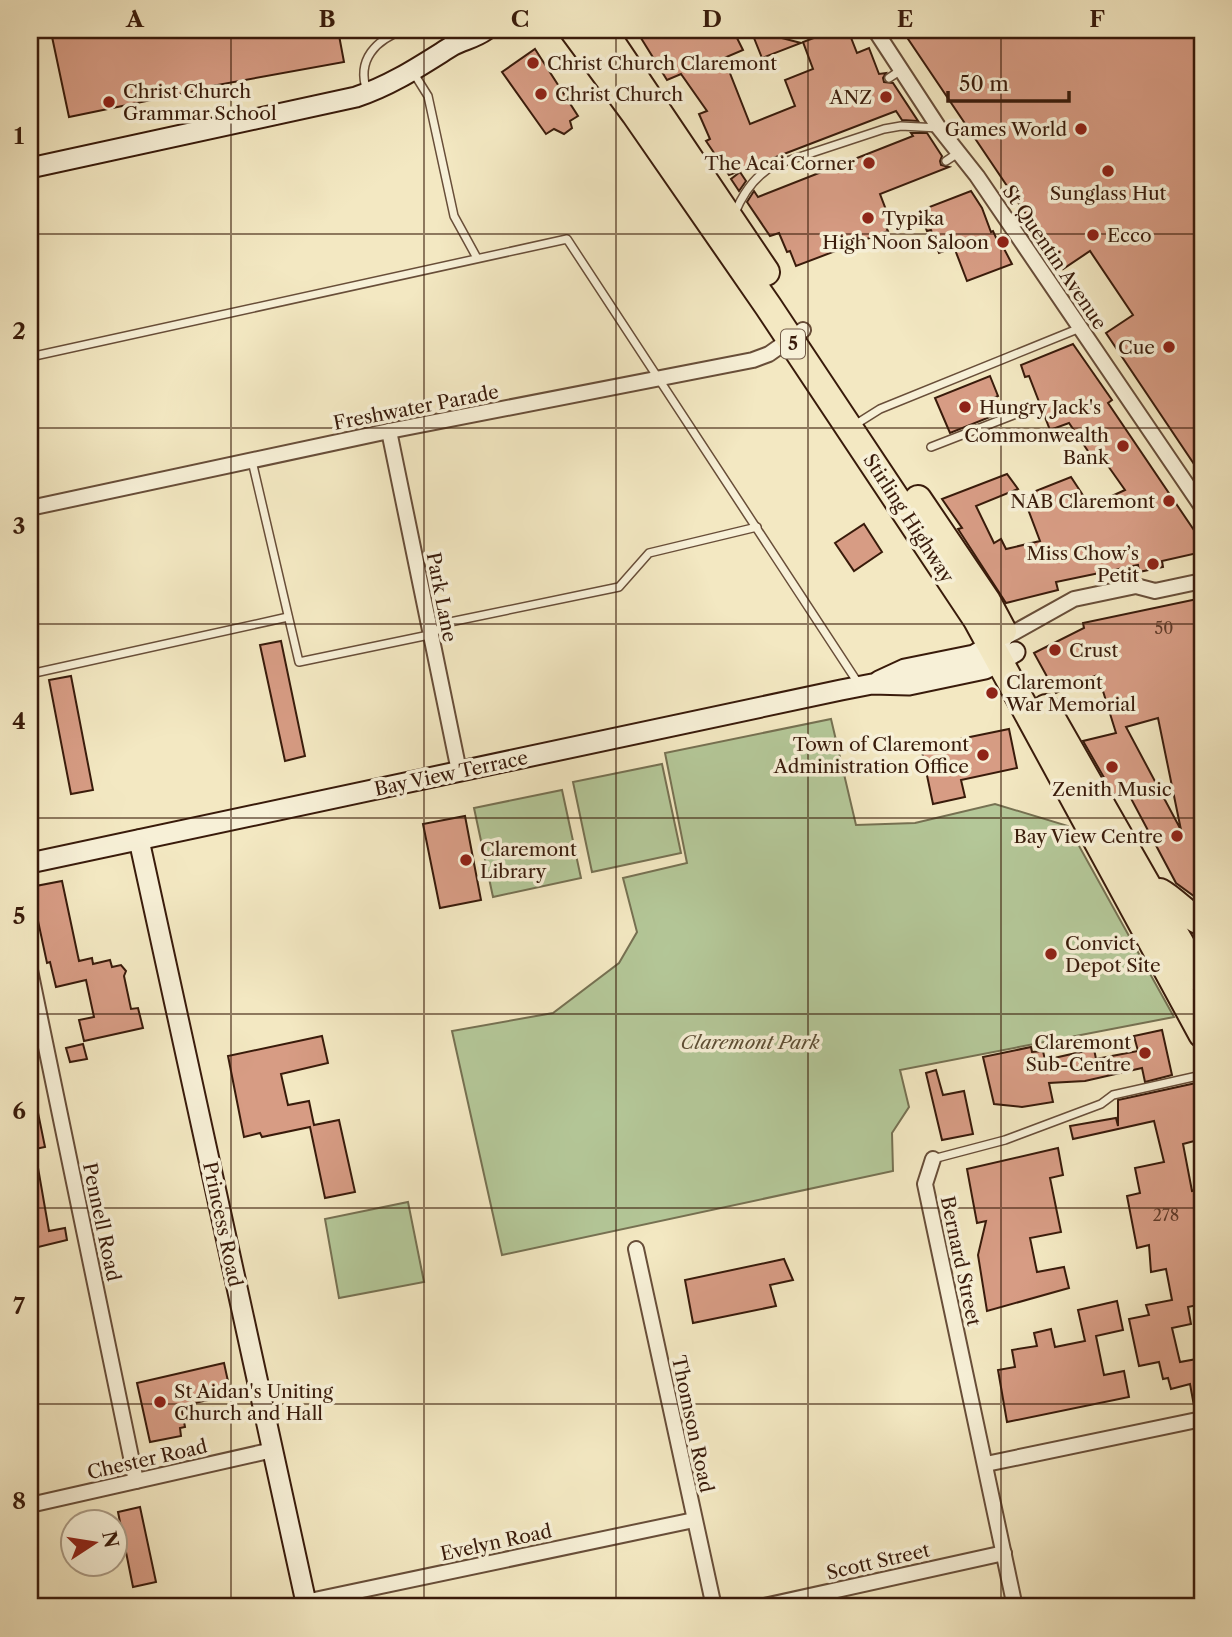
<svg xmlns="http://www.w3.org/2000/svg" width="1232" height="1637" font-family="'Libre Caslon Text',serif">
	<rect width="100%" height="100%" fill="#f3e8c2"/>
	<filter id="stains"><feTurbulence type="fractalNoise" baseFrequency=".00286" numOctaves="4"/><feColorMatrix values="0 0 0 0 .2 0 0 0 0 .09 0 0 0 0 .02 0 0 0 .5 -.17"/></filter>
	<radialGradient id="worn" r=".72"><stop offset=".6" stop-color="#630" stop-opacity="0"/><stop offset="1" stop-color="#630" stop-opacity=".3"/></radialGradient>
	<g fill="#b4c798" stroke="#767152" stroke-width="2">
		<path d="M831 719 856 825 915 823 995 804 1068 826 1174 1017 900 1070 909 1107 892 1133 893 1171 502 1255 452 1031 553 1013 619 963 637 932 623 878 687 863 665 753Z"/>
		<path d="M662 764 681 853 592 872 573 782Z"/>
		<path d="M562 790 581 878 493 897 474 808Z"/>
		<path d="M408 1202 424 1282 339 1298 325 1219Z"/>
	</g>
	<g fill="#d79c84" stroke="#391b0b" stroke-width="2" fill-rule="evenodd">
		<path d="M64 30H338L344 62 195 89V91L69 117 51 32Z"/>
		<path d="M636 30H733L743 50 724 58 750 124 795 106 785 80 813 69 803 42 835 30H848L857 53 869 48 879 74 886 73 883 78 884 82 893 83 918 121 902 120 896 111 729 175 706 141 710 139 699 114 707 111 681 74 667 80Z"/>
		<path d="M902 30H1202V476L1106 333 1133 315 1090 251 1063 269Z"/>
		<path d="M767 37H778L801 43 762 58 754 38Z"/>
		<path d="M535 49 578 116 570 121 572 128 564 134 554 129 546 134 502 72Z"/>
		<path d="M911 133H927L942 156 940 161 941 165 949 167 880 194 891 223 885 225 888 231 796 266 790 251 787 252 779 233 770 236 747 202 754 191 758 197 913 136Z"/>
		<path d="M740 172 746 181 739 191 731 179Z"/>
		<path d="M971 191 982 208 991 232 993 231 998 242 1000 241 1012 264 967 281 954 247 939 253 931 230 927 231 919 211Z"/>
		<path d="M1073 344 1112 400 1108 403 1202 542V552L1162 561 1163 567 1139 572 1138 565 1056 582 1058 590 1006 603 958 529 962 528 942 499 1007 474 1018 489 976 506 994 543 1001 539 1006 549 1040 541 1023 496 1071 477 1090 506 1125 490 1101 456 1094 460 1069 423 1050 430 1029 376 1025 377 1021 365Z"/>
		<path d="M990 376 998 396 989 400 995 415 950 433 935 398Z"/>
		<path d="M864 524 882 552 854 571 835 543Z"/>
		<path d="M1202 598V902L1176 883 1126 789 1114 795 1083 741 1116 733 1098 675 1080 681 1056 693 1034 653 1084 628 1083 623ZM1158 718 1181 830 1126 727Z"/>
		<path d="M281 641 305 756 285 761 260 645Z"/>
		<path d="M71 676 93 790 71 794 49 680Z"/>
		<path d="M1009 729 1017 768 961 780 965 797 933 804 921 747Z"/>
		<path d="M465 816 481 900 440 908 423 824Z"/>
		<path d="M62 881 79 961 92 958 93 964 110 960 112 967 121 965 126 971 124 976 131 1009 138 1008 143 1028 84 1041 79 1020 94 1017 86 980 56 987 50 962 47 963 32 893 36 886Z"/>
		<path d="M1162 1030 1172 1075 1145 1082 1142 1068 1085 1081 1049 1083 1053 1102 1022 1107 994 1104 983 1057 1031 1047 1032 1052 1043 1051 1045 1060 1094 1049 1096 1059 1138 1051 1134 1036Z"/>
		<path d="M322 1036 328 1063 281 1074 288 1105 309 1101 314 1125 339 1120 355 1192 325 1198 310 1127 262 1137 260 1133 244 1137 228 1056Z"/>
		<path d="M83 1044 87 1059 70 1062 66 1048Z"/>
		<path d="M936 1070 943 1095 964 1091 973 1134 942 1140 926 1073Z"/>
		<path d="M1196 1083 1198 1093H1202V1139L1183 1144 1192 1191 1202 1189V1304L1188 1307 1191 1324 1172 1328 1180 1362 1202 1358V1410L1195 1411 1190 1384 1171 1389 1168 1378 1163 1379 1159 1362 1139 1366 1129 1319 1149 1315 1146 1305 1172 1300 1166 1269 1151 1272 1149 1245 1137 1248 1127 1196 1140 1193 1135 1168 1164 1162 1154 1121 1073 1139 1070 1126 1116 1118 1118 1126V1100Z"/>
		<path d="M30 1103H36L45 1147 30 1150Z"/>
		<path d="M1058 1148 1063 1175 1050 1178 1061 1232 1030 1238 1037 1272 1064 1267 1069 1288 987 1311 978 1255 986 1221 977 1223 967 1169Z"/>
		<path d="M30 1162H37L49 1231 65 1228 67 1240 30 1249Z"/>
		<path d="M784 1259 793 1280 770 1285 776 1306 693 1323 685 1280Z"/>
		<path d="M1117 1301 1123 1330 1096 1336 1104 1375 1124 1371 1129 1397 1007 1422 998 1370 1015 1367 1012 1350 1037 1346 1034 1333 1051 1329 1055 1347 1085 1341 1078 1310Z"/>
		<path d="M224 1363 231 1395 181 1406 185 1427 180 1428 181 1436 150 1442 137 1383Z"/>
		<path d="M140 1507 156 1582 133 1587 118 1512Z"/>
	</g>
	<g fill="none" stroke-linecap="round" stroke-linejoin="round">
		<defs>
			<g id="lane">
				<path d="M413 72 428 96 454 216 477 258"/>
				<path d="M889 78 901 70"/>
				<path d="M367 91C356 60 376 39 405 30"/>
				<path d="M946 161 958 153"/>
				<path d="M734 215C742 195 755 175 775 165L884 129 901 126 939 128"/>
				<path d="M30 357 567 239 860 686"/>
				<path d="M853 426 880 409 1080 328"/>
				<path d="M931 447 1016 414"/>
				<path d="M252 461 299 662 429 635 450 622 619 587 649 553 757 527"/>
				<path d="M30 674 288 617"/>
				<path d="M933 1159 1005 1140 1101 1104 1113 1095 1202 1075"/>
			</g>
			<g id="street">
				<path d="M875 30 939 128 977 176 1202 507"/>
				<path d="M389 431 459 771"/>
				<path d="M30 508 389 431 753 360 769 354 803 330"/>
				<path d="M1006 637 1074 599 1136 586 1155 591 1202 581"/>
				<path d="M30 970 136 1481"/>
				<path d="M933 1159 925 1184 1015 1607"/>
				<path d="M636 1249 714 1607"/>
				<path d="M986 1464 1202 1419"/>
				<path d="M30 1505 273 1450"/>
				<path d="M305 1602 694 1520"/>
				<path d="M760 1607 1004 1553"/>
			</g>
			<g id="secondary">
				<path d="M30 168 356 97C392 85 420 66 452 46 463 40 475 38 486 30"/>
				<path d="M879 681 905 669 974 655 1002 639"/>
				<path d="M139 840 307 1607"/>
				<path d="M30 863 841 690 872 684 909 685 985 669 1015 652"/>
				<path d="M1175 960 1202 945"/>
			</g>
			<g id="highway">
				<path d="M573 30 635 114 768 306 977 620 1202 1034"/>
				<path d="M603 30 766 272"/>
				<path d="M918 499 987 601 1003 631"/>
				<path d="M1046 708 1202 981"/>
				<path d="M1160 892C1176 901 1185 915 1202 922"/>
			</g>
		</defs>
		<use href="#lane" stroke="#684e39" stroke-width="10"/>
		<use href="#street" stroke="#684e39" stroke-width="18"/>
		<use href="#secondary" stroke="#391b0b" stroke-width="23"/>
		<use href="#highway" stroke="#391b0b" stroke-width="30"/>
		<use href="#lane" stroke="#f7f0d7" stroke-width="7"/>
		<use href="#street" stroke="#f7f0d7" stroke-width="14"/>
		<use href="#secondary" stroke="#f7f0d7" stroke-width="19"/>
		<use href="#highway" stroke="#f3e8c2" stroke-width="26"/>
	</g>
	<path fill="none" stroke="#391b0b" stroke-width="2" stroke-opacity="0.55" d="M231 30V1607M424 30V1607M616 30V1607M808 30V1607M1001 30V1607M30 234H1202M30 428H1202M30 624H1202M30 818H1202M30 1014H1202M30 1208H1202M30 1404H1202"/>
	<g fill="#8f2418" stroke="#f7f0d7" stroke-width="2.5">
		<circle cx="533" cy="63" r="7"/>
		<circle cx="541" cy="94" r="7"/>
		<circle cx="886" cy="97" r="7"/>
		<circle cx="109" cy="102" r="7"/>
		<circle cx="1081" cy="129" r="7"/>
		<circle cx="869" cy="163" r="7"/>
		<circle cx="1108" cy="171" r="7"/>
		<circle cx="868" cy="218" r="7"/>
		<circle cx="1093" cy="235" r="7"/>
		<circle cx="1003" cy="242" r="7"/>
		<circle cx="1169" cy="347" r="7"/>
		<circle cx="965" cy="407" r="7"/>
		<circle cx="1123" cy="446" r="7"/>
		<circle cx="1169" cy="501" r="7"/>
		<circle cx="1153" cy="564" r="7"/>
		<circle cx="1055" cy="650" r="7"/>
		<circle cx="992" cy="693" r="7"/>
		<circle cx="983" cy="755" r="7"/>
		<circle cx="1112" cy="767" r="7"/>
		<circle cx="1177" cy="836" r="7"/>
		<circle cx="466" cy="860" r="7"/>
		<circle cx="1051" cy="954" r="7"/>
		<circle cx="1145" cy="1053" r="7"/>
		<circle cx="160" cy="1402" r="7"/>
	</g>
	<g text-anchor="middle" stroke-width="7" stroke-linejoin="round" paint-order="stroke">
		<g font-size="16" fill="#603b29">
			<text x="1164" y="634">50</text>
			<text x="1166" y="1221">278</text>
		</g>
		<rect fill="#f7f0d7" stroke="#725b48" stroke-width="2" x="781" y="329.5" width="24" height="29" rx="5"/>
		<g font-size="18" font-weight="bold" fill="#391b0b">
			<text x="793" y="350">5</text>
		</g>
		<g font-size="19" fill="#391b0b" stroke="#f7f0d7" text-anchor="start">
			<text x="547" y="70">Christ Church Claremont</text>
			<text x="123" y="98">Christ Church<tspan x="123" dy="22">Grammar School</tspan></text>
			<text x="555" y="101">Christ Church</text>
			<text x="872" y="104" text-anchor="end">ANZ</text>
			<text x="1067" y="136" text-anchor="end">Games World</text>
			<text x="855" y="170" text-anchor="end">The Acai Corner</text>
			<text x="1108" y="200" text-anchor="middle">Sunglass Hut</text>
			<text x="882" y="225">Typika</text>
			<text x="1107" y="242">Ecco</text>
			<text x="989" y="249" text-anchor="end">High Noon Saloon</text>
			<text x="1155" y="354" text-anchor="end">Cue</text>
			<text x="979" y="414">Hungry Jack's</text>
			<text x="1109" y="442" text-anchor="end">Commonwealth<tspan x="1109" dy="22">Bank</tspan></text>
			<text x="1155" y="508" text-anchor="end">NAB Claremont</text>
			<text x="1139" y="560" text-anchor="end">Miss Chow’s<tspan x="1139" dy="22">Petit</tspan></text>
			<text x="1069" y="657">Crust</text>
			<text x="1006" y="689">Claremont<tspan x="1006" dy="22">War Memorial</tspan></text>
			<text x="969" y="751" text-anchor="end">Town of Claremont<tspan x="969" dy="22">Administration Office</tspan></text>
			<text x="1112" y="796" text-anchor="middle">Zenith Music</text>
			<text x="1163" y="843" text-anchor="end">Bay View Centre</text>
			<text x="480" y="856">Claremont<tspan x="480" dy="22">Library</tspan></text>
			<text x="1065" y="950">Convict<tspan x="1065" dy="22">Depot Site</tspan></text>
			<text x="1131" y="1049" text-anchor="end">Claremont<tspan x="1131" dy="22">Sub-Centre</tspan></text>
			<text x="174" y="1398">St Aidan's Uniting<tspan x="174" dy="22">Church and Hall</tspan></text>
		</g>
		<g font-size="19" fill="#391b0b" stroke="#f7f0d7">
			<text transform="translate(1055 257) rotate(56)" y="7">St Quentin Avenue</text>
			<text transform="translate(416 407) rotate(-11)" y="7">Freshwater Parade</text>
			<text transform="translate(909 518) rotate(57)" y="7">Stirling Highway</text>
			<text transform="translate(442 597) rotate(79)" y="7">Park Lane</text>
			<text transform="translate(451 773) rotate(-12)" y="7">Bay View Terrace</text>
			<text transform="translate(102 1222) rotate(78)" y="7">Pennell Road</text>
			<text transform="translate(223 1224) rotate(78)" y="7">Princess Road</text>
			<text transform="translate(961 1261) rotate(78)" y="7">Bernard Street</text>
			<text transform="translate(693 1424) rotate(78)" y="7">Thomson Road</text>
			<text transform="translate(147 1459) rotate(-13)" y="7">Chester Road</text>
			<text transform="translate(496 1542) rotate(-12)" y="7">Evelyn Road</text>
			<text transform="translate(878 1561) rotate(-13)" y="7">Scott Street</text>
		</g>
		<g font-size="19" font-style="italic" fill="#5e4f35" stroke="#f7f0d7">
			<text x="750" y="1049">Claremont Park</text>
		</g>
	</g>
	<rect width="1232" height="1637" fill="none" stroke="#f3e8c2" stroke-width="77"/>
	<g transform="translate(94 1543) rotate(78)"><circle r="33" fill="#f7f0d7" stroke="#ab9b85" stroke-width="2"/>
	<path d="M0-5L12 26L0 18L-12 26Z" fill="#8f2418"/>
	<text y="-10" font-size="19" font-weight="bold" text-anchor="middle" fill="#391b0b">N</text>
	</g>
	<path d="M948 91v10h121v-10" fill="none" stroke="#391b0b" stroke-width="3.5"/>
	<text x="959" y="91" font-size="21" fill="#391b0b" stroke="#f7f0d7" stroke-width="5" paint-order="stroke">50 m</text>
	<rect x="38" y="38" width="1156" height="1560" fill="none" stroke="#391b0b" stroke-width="2.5"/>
	<g font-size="23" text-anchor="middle" font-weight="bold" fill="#391b0b">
		<text x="135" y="27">A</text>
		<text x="327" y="27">B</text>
		<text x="520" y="27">C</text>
		<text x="712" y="27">D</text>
		<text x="905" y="27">E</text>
		<text x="1097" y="27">F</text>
		<text x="19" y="144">1</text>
		<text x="19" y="339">2</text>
		<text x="19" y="534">3</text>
		<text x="19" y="729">4</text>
		<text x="19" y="924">5</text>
		<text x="19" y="1119">6</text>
		<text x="19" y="1314">7</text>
		<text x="19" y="1509">8</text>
	</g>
	<rect width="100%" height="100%" filter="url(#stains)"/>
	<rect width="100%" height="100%" fill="url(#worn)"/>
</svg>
